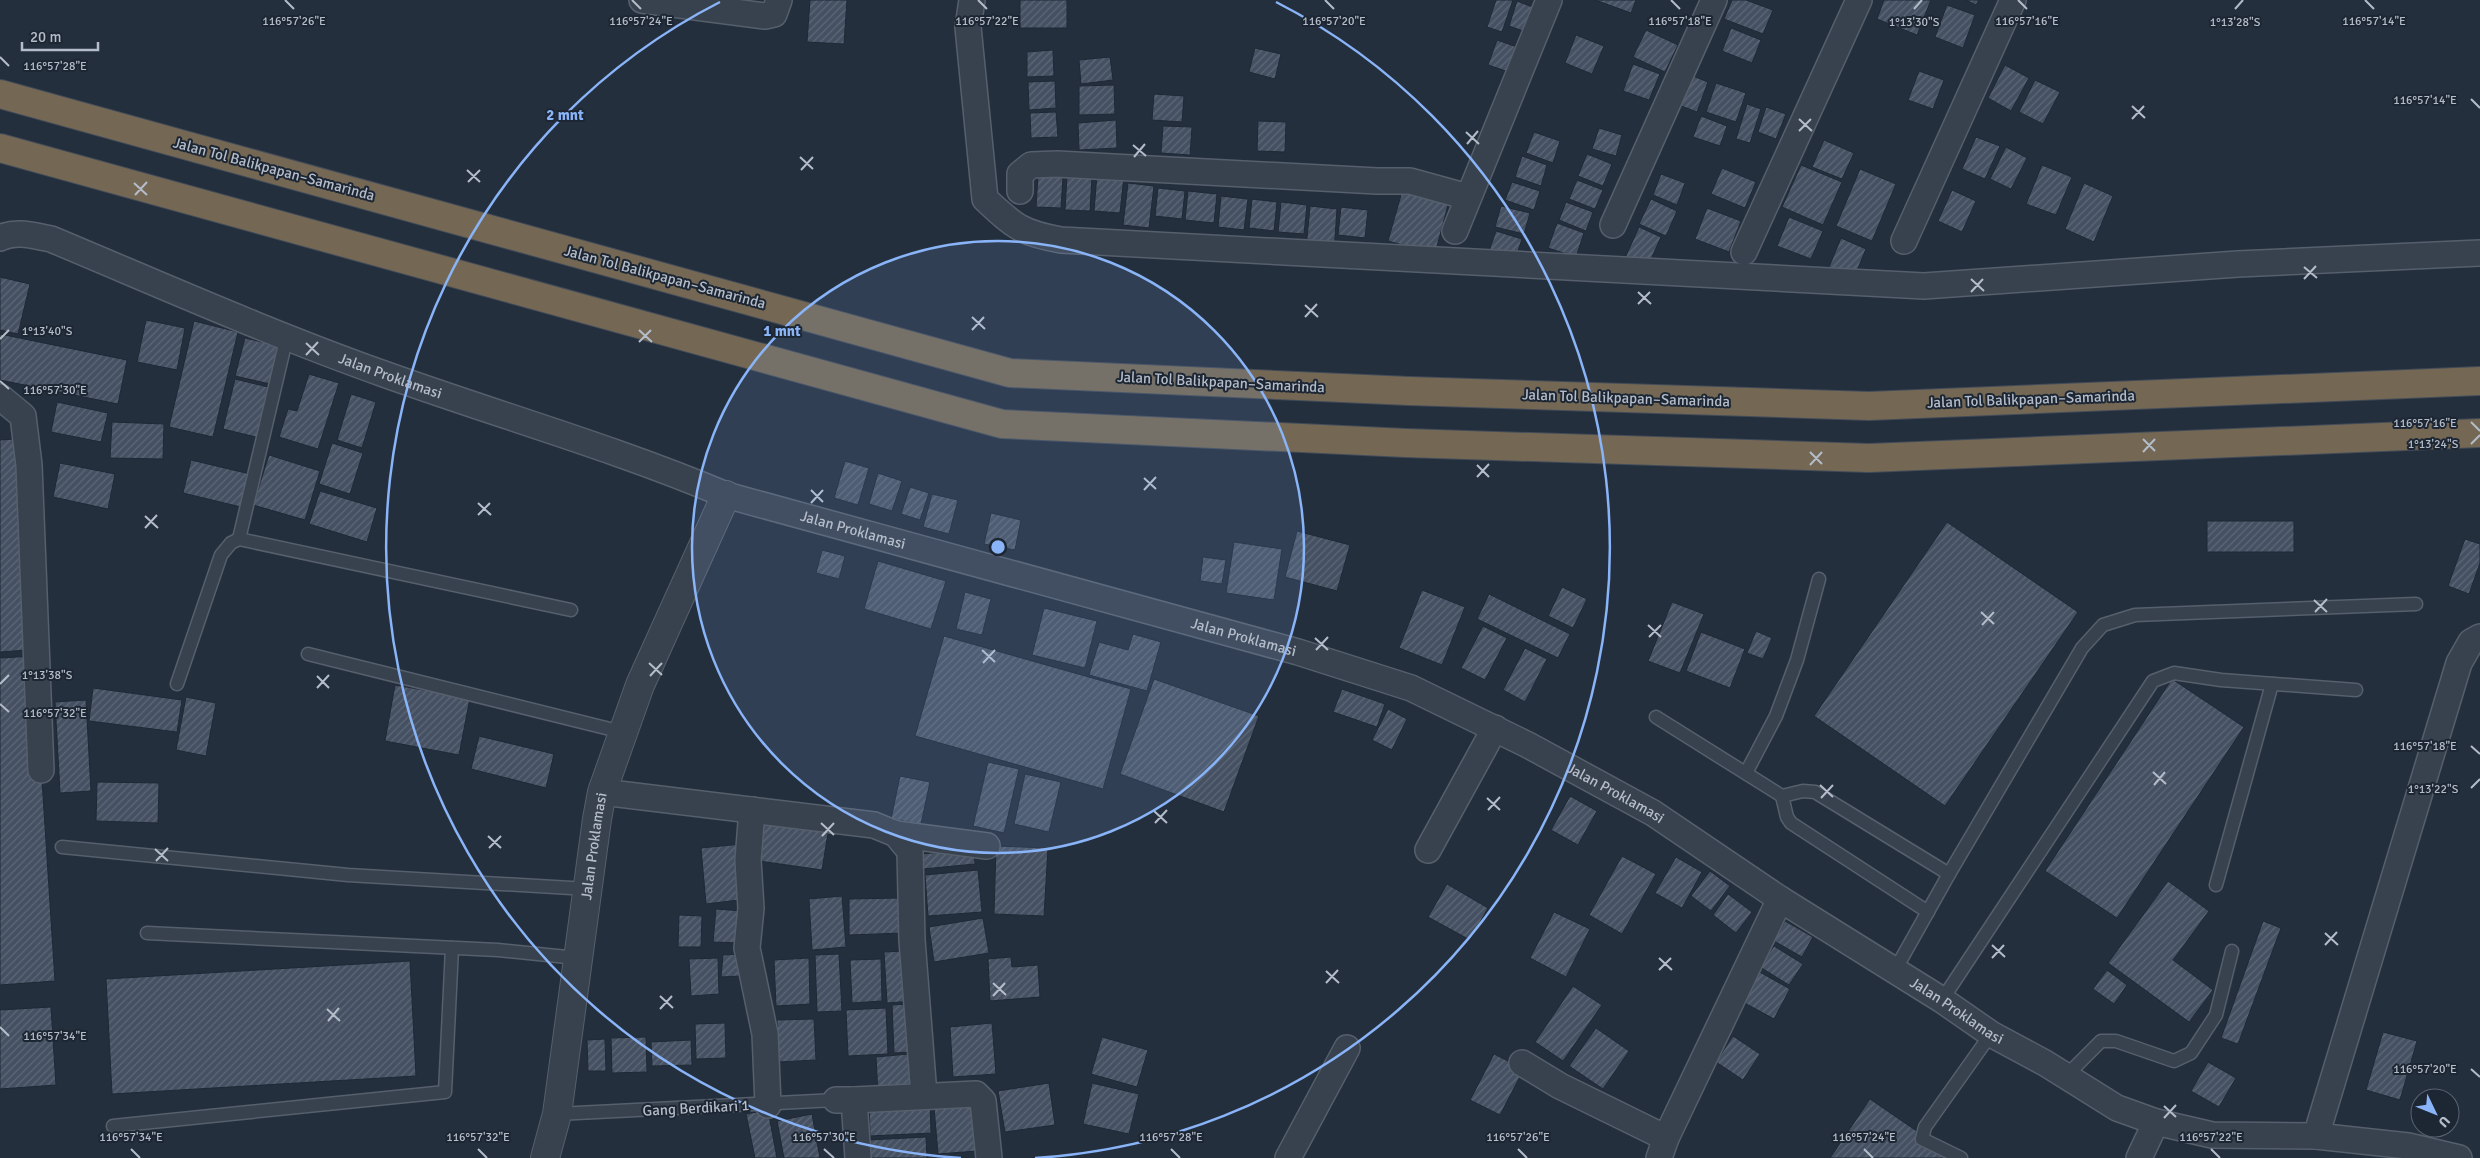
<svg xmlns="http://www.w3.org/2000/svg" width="2480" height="1158" font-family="Signika,sans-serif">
	<defs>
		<pattern id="building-hatch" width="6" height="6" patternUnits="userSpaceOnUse" patternTransform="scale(1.25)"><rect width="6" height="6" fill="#455162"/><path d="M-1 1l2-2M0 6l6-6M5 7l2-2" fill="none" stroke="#5d6877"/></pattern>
	</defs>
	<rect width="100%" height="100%" fill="#242f3e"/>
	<g fill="url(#building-hatch)" stroke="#1f2835">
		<path d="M810 0H847L844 44 807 42Z"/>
		<rect x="1020" y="0" width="47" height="28"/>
		<path d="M1496 0H1513L1502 32 1487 27Z"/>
		<path d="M1595 0H1636L1631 13Z"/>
		<path d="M1732 0H1746L1773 10 1763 34 1724 19Z"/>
		<path d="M1884 0H1931L1917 35 1877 19Z"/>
		<path d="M1966 0H1979L1976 5Z"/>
		<path d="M1517 1 1535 8 1526 32 1509 26Z"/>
		<path d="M1947 5 1975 15 1963 48 1935 37Z"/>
		<path d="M1731 28 1761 40 1752 63 1722 51Z"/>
		<path d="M1646 30 1678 45 1665 72 1633 57Z"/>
		<path d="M1576 35 1604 46 1592 74 1565 63Z"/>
		<path d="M1497 40 1517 47 1509 72 1488 65Z"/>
		<path d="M1255 48 1281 54 1275 79 1249 72Z"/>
		<path d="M1053 50 1054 76 1027 77V52Z"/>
		<path d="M1110 57 1113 80 1081 84 1079 60Z"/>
		<path d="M1633 64 1660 74 1649 100 1623 91Z"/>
		<path d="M2005 65 2029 78 2011 111 1988 98Z"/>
		<path d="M1919 71 1944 80 1933 109 1908 100Z"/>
		<path d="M1688 74 1708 82 1697 112 1676 104Z"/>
		<path d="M2035 80 2060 92 2043 124 2019 112Z"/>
		<path d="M1055 81 1056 108 1029 110 1028 82Z"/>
		<path d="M1716 83 1746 93 1736 122 1706 112Z"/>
		<path d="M1114 85 1115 114 1079 115V86Z"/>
		<path d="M1154 94 1184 96 1182 122 1152 120Z"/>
		<path d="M1747 104 1761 109 1750 143 1736 139Z"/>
		<path d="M1766 107 1786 114 1776 139 1758 132Z"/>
		<path d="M1056 112 1058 137 1031 138 1030 113Z"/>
		<path d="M1701 116 1727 126 1720 146 1693 137Z"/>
		<path d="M1116 120 1117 148 1079 150 1078 123Z"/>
		<path d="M1258 121 1286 122 1285 152 1257 151Z"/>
		<path d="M1163 126 1192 127 1190 155 1161 153Z"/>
		<path d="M1599 128 1622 135 1616 156 1592 149Z"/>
		<path d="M1534 132 1560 141 1553 163 1526 153Z"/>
		<path d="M1976 137 2000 146 1985 179 1962 169Z"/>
		<path d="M1824 140 1854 153 1842 179 1812 167Z"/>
		<path d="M2006 147 2027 158 2011 189 1990 179Z"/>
		<path d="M1587 154 1612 164 1603 186 1578 176Z"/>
		<path d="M1522 156 1547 165 1541 186 1515 177Z"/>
		<path d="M1801 165 1842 182 1823 225 1782 207Z"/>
		<path d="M2042 165 2072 177 2056 215 2026 204Z"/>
		<path d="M1722 168 1756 182 1745 208 1711 194Z"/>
		<path d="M1860 169 1896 184 1872 241 1836 226Z"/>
		<path d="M1097 174 1124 176 1120 213 1094 211Z"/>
		<path d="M1661 174 1685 183 1677 205 1653 195Z"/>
		<path d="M1038 176 1063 177 1061 208 1036 207Z"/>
		<path d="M1067 176 1092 177 1090 211 1065 210Z"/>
		<path d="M1577 180 1603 190 1595 209 1569 199Z"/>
		<path d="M1512 182 1540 191 1534 210 1505 200Z"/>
		<path d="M1128 183 1154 186 1149 228 1123 225Z"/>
		<path d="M2084 183 2113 196 2094 242 2065 229Z"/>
		<path d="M1158 188 1185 191 1182 219 1155 216Z"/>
		<path d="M1403 188 1449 201 1435 254 1388 241Z"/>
		<path d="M1952 190 1976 201 1962 232 1938 221Z"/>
		<path d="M1188 191 1217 194 1214 223 1185 220Z"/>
		<path d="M1221 196 1248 199 1244 230 1218 227Z"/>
		<path d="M1252 199 1277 202 1274 231 1249 228Z"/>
		<path d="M1651 199 1677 211 1666 236 1639 224Z"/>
		<path d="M1281 202 1307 205 1304 234 1278 232Z"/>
		<path d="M1566 202 1593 212 1586 231 1559 220Z"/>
		<path d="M1310 206 1337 209 1334 252 1306 249Z"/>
		<path d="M1501 206 1530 213 1524 234 1495 227Z"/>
		<path d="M1341 207 1368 210 1365 238 1338 235Z"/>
		<path d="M1707 208 1741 221 1729 252 1695 239Z"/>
		<path d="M1789 217 1823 231 1811 259 1777 246Z"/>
		<path d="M1557 223 1584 233 1576 257 1548 248Z"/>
		<path d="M1639 227 1661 237 1647 268 1625 258Z"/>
		<path d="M1496 231 1522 239 1515 260 1489 251Z"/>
		<path d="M1841 238 1866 249 1854 278 1829 267Z"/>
		<path d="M0 277 30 284 18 334 0 330Z"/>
		<path d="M146 320 185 328 177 370 137 362Z"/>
		<path d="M194 321 238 332 213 437 169 427Z"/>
		<path d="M0 334 127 360 118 404 0 380Z"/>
		<path d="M245 338 279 346 270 384 235 376Z"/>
		<path d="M309 374 339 383 318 449 279 437 288 409 297 411Z"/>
		<path d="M235 379 272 388 260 438 223 429Z"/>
		<path d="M351 394 376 402 362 448 337 440Z"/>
		<path d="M57 402 108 413 101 442 51 432Z"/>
		<path d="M112 422 164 424 163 459 110 458Z"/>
		<path d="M15 439 28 650 0 652V440Z"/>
		<path d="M332 443 363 453 350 494 319 484Z"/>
		<path d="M269 455 320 471 305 520 253 505Z"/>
		<path d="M191 460 250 474 241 507 183 493Z"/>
		<path d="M845 461 869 468 858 505 834 498Z"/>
		<path d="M60 463 115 474 108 509 53 497Z"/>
		<path d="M878 473 902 481 892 511 869 504Z"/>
		<path d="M910 487 929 493 920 520 901 514Z"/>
		<path d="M320 491 377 508 367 542 309 524Z"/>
		<path d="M932 494 958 500 949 534 923 527Z"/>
		<path d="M991 513 1021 520 1015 550 984 544Z"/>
		<rect x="2207" y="521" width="87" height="31"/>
		<path d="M1947 522 2078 612 1945 806 1814 716Z"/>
		<path d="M1297 531 1350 545 1337 591 1285 577Z"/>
		<path d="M2465 539 2480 544V563L2469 594 2448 586Z"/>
		<path d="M1234 542 1282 549 1274 600 1226 593Z"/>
		<path d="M822 550 845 556 839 579 816 573Z"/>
		<path d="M1203 557 1226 560 1222 584 1200 581Z"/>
		<path d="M878 561 946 581 931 629 864 609Z"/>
		<path d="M1562 587 1587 599 1573 628 1548 616Z"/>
		<path d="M1422 590 1465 607 1442 665 1399 648Z"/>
		<path d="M965 592 991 599 982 635 956 629Z"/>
		<path d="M1489 594 1570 634 1558 658 1477 619Z"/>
		<path d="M1672 602 1704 614 1680 673 1648 661Z"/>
		<path d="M1044 608 1097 621 1085 668 1032 655Z"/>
		<path d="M1483 626 1507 638 1485 680 1461 668Z"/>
		<path d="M1756 631 1772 638 1763 659 1747 653Z"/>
		<path d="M1701 632 1745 649 1730 688 1686 671Z"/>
		<path d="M1133 634 1161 642 1147 691 1089 675 1099 642 1128 650Z"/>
		<path d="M944 636 1131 689 1103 789 915 736Z"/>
		<path d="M1525 648 1547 659 1525 702 1503 690Z"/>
		<path d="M34 656 55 981 0 985V658Z"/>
		<path d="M1154 679 1259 716 1224 812 1120 774Z"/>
		<path d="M2172 679 2244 727 2117 918 2045 871Z"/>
		<path d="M395 685 470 698 459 755 385 741Z"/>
		<path d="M93 688 182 700 177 732 89 721Z"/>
		<path d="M1342 689 1385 704 1377 727 1333 712Z"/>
		<path d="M186 697 216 703 206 756 176 750Z"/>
		<path d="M86 700 91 791 60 793 55 702Z"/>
		<path d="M1388 709 1407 719 1392 750 1372 740Z"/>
		<path d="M479 736 554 754 546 788 471 769Z"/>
		<path d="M988 762 1019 769 1004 833 973 826Z"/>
		<path d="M1025 774 1061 782 1049 832 1014 824Z"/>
		<path d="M900 776 930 782 921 824 891 819Z"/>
		<path d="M97 782 159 783 158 823 96 821Z"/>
		<path d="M1570 796 1597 811 1578 845 1551 830Z"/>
		<path d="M758 822 828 833 822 870 752 860Z"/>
		<path d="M742 844 747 899 706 904 701 848Z"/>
		<path d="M996 846 1048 848 1044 916 994 914Z"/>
		<path d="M974 849 975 864 923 869 921 854Z"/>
		<path d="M1622 856 1656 874 1622 934 1589 915Z"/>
		<path d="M1676 857 1702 872 1682 908 1655 893Z"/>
		<path d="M978 870 982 912 928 916 925 875Z"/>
		<path d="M1710 871 1730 886 1711 911 1691 896Z"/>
		<path d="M2168 881 2209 911 2173 960 2213 990 2189 1022 2108 963Z"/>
		<path d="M1447 884 1488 908 1470 940 1428 917Z"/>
		<path d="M1728 894 1752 912 1736 933 1713 915Z"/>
		<path d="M842 896 846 947 812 950 809 899Z"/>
		<path d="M901 898 902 933 849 935V899Z"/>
		<path d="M716 909 743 911 740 943 713 942Z"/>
		<path d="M1554 912 1590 929 1566 977 1530 958Z"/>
		<path d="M679 915 702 916 701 947H678Z"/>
		<path d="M983 918 989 953 934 962 929 927Z"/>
		<path d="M1785 921 1813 937 1802 957 1774 941Z"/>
		<path d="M2263 921 2281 928 2238 1044 2221 1038Z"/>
		<path d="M1774 946 1803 964 1789 985 1760 967Z"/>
		<path d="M925 950 927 1000 887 1003 884 952Z"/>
		<path d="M741 954V976L721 977 723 955Z"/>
		<path d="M839 954 842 1011 817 1012 815 955Z"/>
		<path d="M1011 957 1012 967 1038 965 1040 997 990 1001 988 959Z"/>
		<path d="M718 958 719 994 691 996 689 959Z"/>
		<path d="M809 958 810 1004 776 1006 774 960Z"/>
		<path d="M881 959 882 1001 852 1003 850 960Z"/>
		<path d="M410 961 416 1076 112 1094 106 979Z"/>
		<path d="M2107 970 2127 985 2114 1004 2093 989Z"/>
		<path d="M1758 971 1790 989 1774 1019 1741 1001Z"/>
		<path d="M1573 986 1602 1005 1563 1061 1535 1042Z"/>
		<path d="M924 1003 926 1051 894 1053 892 1005Z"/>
		<path d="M51 1007 56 1085 0 1089V1010Z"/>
		<path d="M886 1008 888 1054 848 1056 846 1010Z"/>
		<path d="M814 1019 816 1060 778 1062 777 1020Z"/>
		<path d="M725 1023 726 1058 696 1059 695 1024Z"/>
		<path d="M992 1023 996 1074 953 1077 950 1027Z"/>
		<path d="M1596 1028 1629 1051 1603 1089 1569 1066Z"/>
		<path d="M2383 1032 2417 1041 2400 1100 2366 1090Z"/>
		<path d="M1733 1036 1760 1054 1743 1080 1716 1062Z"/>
		<path d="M646 1037 647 1072 612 1073 611 1038Z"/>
		<path d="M1102 1037 1148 1050 1137 1087 1091 1074Z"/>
		<path d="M605 1039 606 1071H588L587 1040Z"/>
		<path d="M691 1040 692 1065 652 1066 651 1042Z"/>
		<path d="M930 1052 933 1091 878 1095 876 1057Z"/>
		<path d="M1494 1054 1524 1069 1500 1115 1470 1100Z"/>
		<path d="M2208 1062 2236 1078 2219 1107 2191 1091Z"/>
		<path d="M1049 1083 1055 1125 1005 1132 998 1091Z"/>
		<path d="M1092 1083 1139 1094 1129 1134 1083 1124Z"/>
		<path d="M930 1099 931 1133 870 1136 869 1101Z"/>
		<path d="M1870 1099 1956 1158H1830Z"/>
		<path d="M974 1104 977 1151 938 1154 934 1107Z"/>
		<path d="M768 1110 777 1158H755L746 1114Z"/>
		<path d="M812 1114 820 1158H784L777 1121Z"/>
		<path d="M926 1137 927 1158H870L868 1140Z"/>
	</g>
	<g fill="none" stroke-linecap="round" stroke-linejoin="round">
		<defs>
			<g id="service">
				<path d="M239 539 287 336"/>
				<path d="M308 654 622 732"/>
				<path d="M177 684 221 555 231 543 239 539 571 610"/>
				<path d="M1656 717 1782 796 1803 791 1815 792 1949 874"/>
				<path d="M1746 773 1776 716 1797 660 1819 579"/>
				<path d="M1782 796 1787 817 1791 823 1928 912"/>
				<path d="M62 847 348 875 588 889"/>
				<path d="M2216 885 2272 684"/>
				<path d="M147 933 498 950 577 958"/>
				<path d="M1894 972 1949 874 2082 648 2103 625 2135 615 2416 604"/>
				<path d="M1942 1000 2153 681 2174 673 2221 680 2356 690"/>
				<path d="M2066 1076 2101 1041H2116L2174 1061 2191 1053 2216 1015 2232 951"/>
				<path d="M557 1114 836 1100"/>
				<path d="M113 1126 445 1092 452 948"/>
				<path d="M1961 1158 1922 1139 1925 1127 1991 1034"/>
			</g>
			<g id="minor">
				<path d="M642 0 765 16 774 14 779 0"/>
				<path d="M972 0 968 27 985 199C1014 226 1021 233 1061 240L1924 286 2238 264 2480 253"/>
				<path d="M1020 191V174L1031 165 1057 164 1377 181H1410L1468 197"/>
				<path d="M1613 225 1714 0"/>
				<path d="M1455 231 1549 0"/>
				<path id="s1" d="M0 238C16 230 34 236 51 239 161 285 271 334 384 374 498 415 615 448 726 495L1298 652 1411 688 1528 745 1653 813 1780 899 1942 1000 1991 1034 2045 1063 2117 1108 2156 1122 2212 1135 2316 1136 2408 1146 2459 1158"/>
				<path d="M1904 241 2013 0"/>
				<path d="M1744 252 1859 0"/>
				<path d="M0 397 23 416 29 465 41 770"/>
				<path d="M602 792 874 825 896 834 910 851 912 940 924 1095"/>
				<path d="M752 810 748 860 751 908 747 948 765 1034 768 1105"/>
				<path d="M896 834 987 846"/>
				<path d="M1428 850 1495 728"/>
				<path d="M1522 1063 1560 1086 1666 1138 1780 899"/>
				<path d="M836 1100H854L858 1158"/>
				<path d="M854 1100 976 1094 983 1101 989 1158"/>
				<path d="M2316 1136 2459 663 2471 642 2480 637"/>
				<path d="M1288 1158 1347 1048"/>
				<path d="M1659 1158 1666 1138"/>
				<path d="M2139 1158 2156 1122"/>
			</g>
			<g id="tertiary">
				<path id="s2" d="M545 1158 557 1114 597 819 602 792 640 685 726 495"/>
			</g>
			<g id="motorway">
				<path d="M0 94 1010 373 1409 391 1869 406 2480 381"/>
				<path d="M0 148 1002 424 1406 443 1869 458 2480 433"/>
			</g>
		</defs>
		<use href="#service" stroke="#565f6c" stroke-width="15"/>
		<use href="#minor" stroke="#565f6c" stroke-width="28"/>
		<use href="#tertiary" stroke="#565f6c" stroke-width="30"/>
		<use href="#motorway" stroke="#434c59" stroke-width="30"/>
		<use href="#service" stroke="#38414e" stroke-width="12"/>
		<use href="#minor" stroke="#38414e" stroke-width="25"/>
		<use href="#tertiary" stroke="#38414e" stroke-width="28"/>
		<use href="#motorway" stroke="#746855" stroke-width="28"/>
	</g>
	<path fill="none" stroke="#b4bcc9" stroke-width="2" d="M285 0 294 9M632 0 641 9M978 0 987 9M1325 0 1334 9M1671 0 1680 9M2018 0 2027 9M2365 0 2374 9M1914 9 1922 0M2235 9 2243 0M0 57 9 66M2471 99 2480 108M2132 106 2145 118M1799 119 1812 131M2132 119 2144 106M1799 131 1811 119M1466 132 1479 144M1467 144 1478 131M1133 145 1146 156M800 157 813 169M1134 157 1145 144M467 170 480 182M801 170 813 157M468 182 480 170M134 183 147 195M135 195 147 182M2304 267 2317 278M1971 279 1984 291M2304 279 2316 266M1638 292 1651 304M1971 292 1983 279M1638 304 1650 292M1305 305 1318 317M972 317 985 329M1305 317 1317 304M639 330 652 342M972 330 984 317M0 339 9 330M639 342 651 330M306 343 319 355M306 355 318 342M0 381 9 389M2471 422 2480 431M2143 439 2155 451M2471 444 2480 435M1810 452 1822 464M2143 452 2155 439M1477 465 1489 477M1810 465 1822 452M1477 477 1489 464M1144 478 1156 489M811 490 823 502M1144 490 1156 477M478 503 491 515M811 503 823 490M478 515 490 503M145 516 158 528M145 528 157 515M2314 600 2327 612M1981 612 1994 624M2315 612 2327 599M1648 625 1661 637M1982 625 1994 612M1649 637 1661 625M1315 638 1328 650M982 650 995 662M1316 650 1328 637M649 663 662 675M983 663 995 650M317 676 329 688M650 676 662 663M0 684 9 675M317 688 329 675M0 704 9 712M2471 746 2480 754M2153 772 2166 784M1820 785 1833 797M2154 785 2165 772M2471 788 2480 779M1487 798 1500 810M1821 798 1833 785M1488 810 1500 797M1154 811 1167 823M821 823 834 835M1155 823 1167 810M488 836 501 848M822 836 834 823M489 848 501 836M155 849 168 861M156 861 168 848M2325 933 2338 945M1992 945 2005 957M2325 945 2337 932M1659 958 1672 970M1992 958 2004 945M1659 970 1671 958M1326 971 1339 983M993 983 1006 995M1326 983 1338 970M660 996 673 1008M993 996 1005 983M327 1009 340 1021M660 1009 672 996M328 1021 339 1008M0 1027 9 1036M2471 1069 2480 1077M2164 1106 2176 1117M2164 1118 2176 1105M131 1149 140 1158M478 1149 487 1158M824 1149 834 1158M1171 1149 1180 1158M1518 1149 1527 1158M1864 1149 1873 1158M2211 1149 2220 1158"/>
	<circle cx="998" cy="547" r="306" fill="#8ab4f8" fill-opacity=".12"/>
	<g fill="none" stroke="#8ab4f8" stroke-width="2.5">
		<circle cx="998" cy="547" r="306"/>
		<path d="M961 1158A612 612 0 0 1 720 2M1276 2A612 612 0 0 1 1035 1158"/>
	</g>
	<g text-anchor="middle" stroke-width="4" stroke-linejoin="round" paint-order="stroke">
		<g font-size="15" fill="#b4bcc9" stroke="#1d2633">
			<text transform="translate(274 169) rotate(15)" y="5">Jalan Tol Balikpapan–Samarinda</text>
			<text transform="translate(665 277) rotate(15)" y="5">Jalan Tol Balikpapan–Samarinda</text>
			<text dy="5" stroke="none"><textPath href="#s1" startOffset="418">Jalan Proklamasi</textPath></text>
			<text transform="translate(1221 382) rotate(3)" y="5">Jalan Tol Balikpapan–Samarinda</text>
			<text transform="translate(1626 398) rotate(2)" y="5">Jalan Tol Balikpapan–Samarinda</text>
			<text transform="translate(2031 399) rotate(-2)" y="5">Jalan Tol Balikpapan–Samarinda</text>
			<text dy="5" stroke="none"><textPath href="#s1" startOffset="906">Jalan Proklamasi</textPath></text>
			<text dy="5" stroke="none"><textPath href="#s1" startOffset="1311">Jalan Proklamasi</textPath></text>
			<text dy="5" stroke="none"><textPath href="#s1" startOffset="1716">Jalan Proklamasi</textPath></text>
			<text dy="5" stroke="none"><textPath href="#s2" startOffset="316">Jalan Proklamasi</textPath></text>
			<text dy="5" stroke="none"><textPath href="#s1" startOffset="2121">Jalan Proklamasi</textPath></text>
			<text transform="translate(696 1108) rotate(-3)" y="5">Gang Berdikari 1</text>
		</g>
	</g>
	<g font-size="12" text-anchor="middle" fill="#b4bcc9" stroke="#1d2633" stroke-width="4" stroke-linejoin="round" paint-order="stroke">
		<text x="2374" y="25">116°57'14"E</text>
		<text x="641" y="25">116°57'24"E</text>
		<text x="987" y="25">116°57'22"E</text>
		<text x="1680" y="25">116°57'18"E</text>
		<text x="2027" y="25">116°57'16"E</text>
		<text x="294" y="25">116°57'26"E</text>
		<text x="1334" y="25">116°57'20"E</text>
		<text x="2235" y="26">1°13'28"S</text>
		<text x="1914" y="26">1°13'30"S</text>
		<text x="55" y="70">116°57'28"E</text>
		<text x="2425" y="104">116°57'14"E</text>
		<text x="47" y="335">1°13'40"S</text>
		<text x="55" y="394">116°57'30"E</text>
		<text x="2425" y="427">116°57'16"E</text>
		<text x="2433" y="448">1°13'24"S</text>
		<text x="47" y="679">1°13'38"S</text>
		<text x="55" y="717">116°57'32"E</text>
		<text x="2425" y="750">116°57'18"E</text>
		<text x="2433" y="793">1°13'22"S</text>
		<text x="55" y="1040">116°57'34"E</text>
		<text x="2425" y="1073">116°57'20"E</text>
		<text x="131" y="1141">116°57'34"E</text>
		<text x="478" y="1141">116°57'32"E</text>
		<text x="824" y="1141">116°57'30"E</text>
		<text x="1171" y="1141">116°57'28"E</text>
		<text x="1518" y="1141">116°57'26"E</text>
		<text x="1864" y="1141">116°57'24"E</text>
		<text x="2211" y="1141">116°57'22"E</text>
	</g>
	<circle cx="998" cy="547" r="8" fill="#8ab4f8" stroke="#1d2633" stroke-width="2.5"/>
	<g font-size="15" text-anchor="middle" font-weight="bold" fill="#8ab4f8" stroke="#1d2633" stroke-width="4" stroke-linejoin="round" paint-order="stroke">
		<text x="565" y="120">2 mnt</text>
		<text x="782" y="336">1 mnt</text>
	</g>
	<g transform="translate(2435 1113) rotate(133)"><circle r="24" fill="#1d2633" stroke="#59626f"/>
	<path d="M0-4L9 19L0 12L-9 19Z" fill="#8ab4f8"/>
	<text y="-8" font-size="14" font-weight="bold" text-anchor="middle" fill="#b4bcc9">U</text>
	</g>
	<path d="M22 42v8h76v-8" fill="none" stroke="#b4bcc9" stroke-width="2.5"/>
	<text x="30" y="42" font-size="15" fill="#b4bcc9" stroke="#1d2633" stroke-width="4" paint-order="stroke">20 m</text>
</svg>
